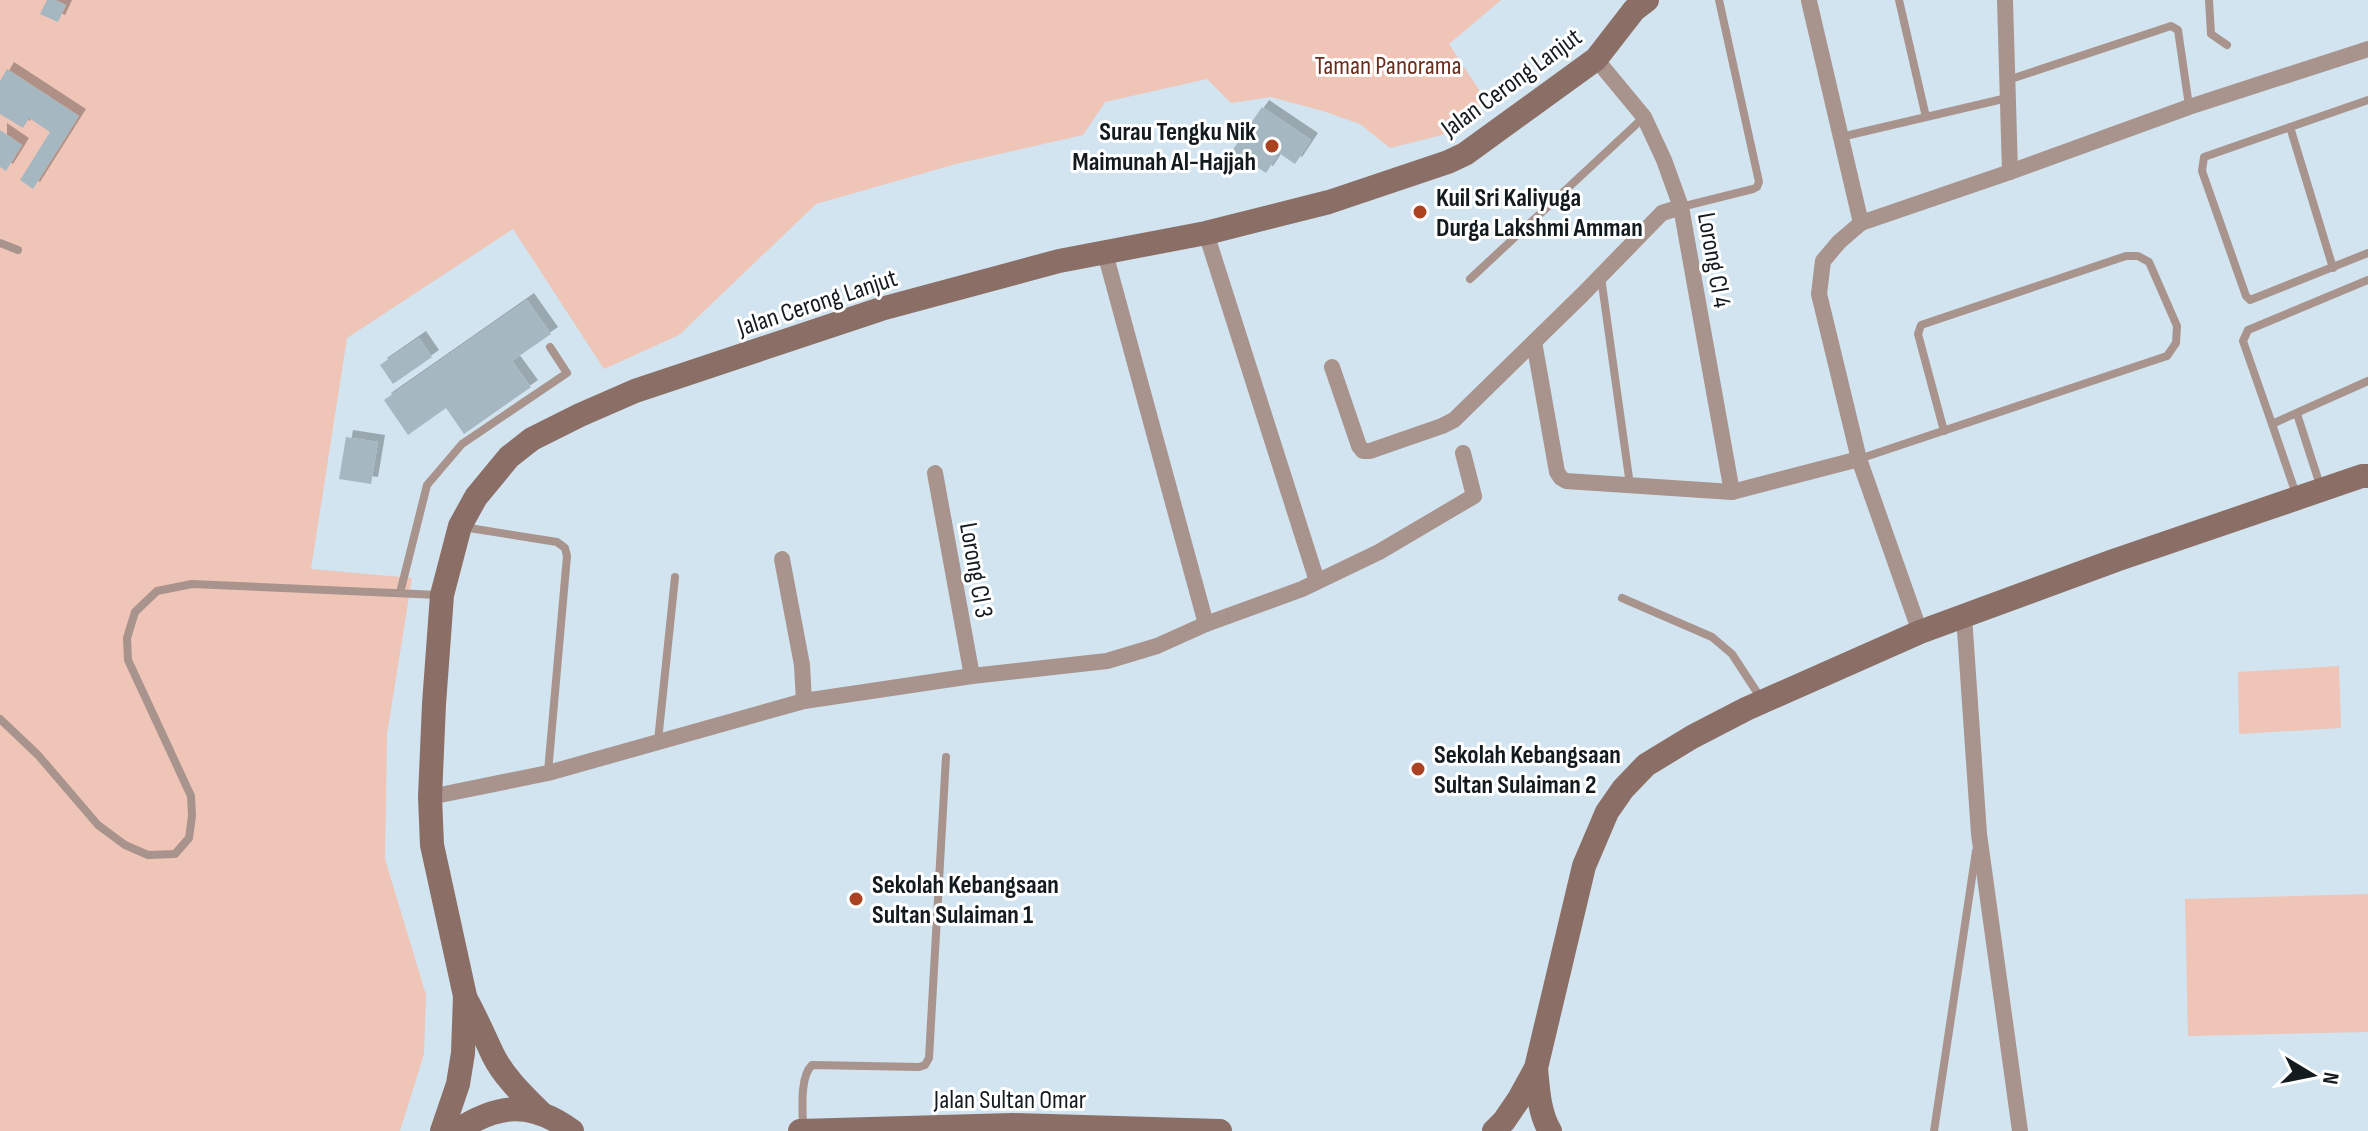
<svg xmlns="http://www.w3.org/2000/svg" width="2368" height="1131" font-family="'Sofia Sans Condensed',sans-serif">
	<defs>
		<filter id="shadow"><feDropShadow dx="7" dy="-7" stdDeviation="0" flood-color="#0004"/></filter>
	</defs>
	<rect width="100%" height="100%" fill="#d1e4ef"/>
	<g fill="#efc5b8">
		<path d="M0 0H1501L1449 44 1487 102 1442 135 1390 148 1360 124 1323 111 1271 97 1231 103 1207 79 1105 102 1083 135 956 164 816 204 679 335 604 369 513 229 347 338 311 569 412 578 387 734 385 859 426 995 424 1054 400 1131H0Z"/>
		<path d="M2339 666 2341 728 2239 734 2238 672Z"/>
		<path d="M2368 894V1032L2188 1036 2185 899Z"/>
	</g>
	<g fill="#a5b8c2" filter="url(#shadow)">
		<path d="M47 0H55L66 5 58 22 40 14Z"/>
		<path d="M7 69 79 116 33 189 20 180 50 132 29 118 23 128 0 114V81Z"/>
		<path d="M1262 107 1311 140 1295 164 1279 153 1266 173 1232 151Z"/>
		<path d="M0 130 22 145 6 171 0 167Z"/>
		<path d="M527 300 551 334 512 361 531 387 464 434 446 408 408 435 384 400Z"/>
		<path d="M419 338 432 357 393 384 380 365Z"/>
		<path d="M346 437 378 442 371 484 339 479Z"/>
	</g>
	<g fill="none" stroke-linecap="round" stroke-linejoin="round">
		<g stroke="#a8938d" stroke-width="8">
			<path d="M1899 0 1926 117"/>
			<path d="M2209 0 2211 34 2227 45"/>
			<path d="M2008 80 2171 26 2178 30 2189 106"/>
			<path d="M2368 100 2204 157 2202 171 2246 296 2250 300 2368 253"/>
			<path d="M2290 127 2333 268"/>
			<path d="M1841 137 2007 98"/>
			<path d="M1681 207 1753 189 1757 187 1759 182 1719 0"/>
			<path d="M0 243 18 250"/>
			<path d="M1601 277 1630 485"/>
			<path d="M1470 279 1643 118"/>
			<path d="M2368 280 2248 330 2243 341 2272 424 2368 381"/>
			<path d="M2297 414 2320 485"/>
			<path d="M2272 424 2296 494"/>
			<path d="M1859 459 2167 356 2176 343 2177 326 2149 262 2138 256H2126L1921 325 1918 334 1944 431"/>
			<path d="M463 527 557 542 565 548 567 556 548 772"/>
			<path d="M400 593 427 485 462 444 567 373 550 347"/>
			<path d="M1622 598 1712 637 1732 654 1762 700"/>
			<path d="M0 719 38 755 98 825 125 845 148 855 175 854 189 838 192 816 191 796 128 660 127 638 135 612 157 591 192 584 438 595"/>
			<path d="M658 741 675 577"/>
			<path d="M803 1130C803 1113 799 1077 812 1065L919 1067 925 1065 929 1058 946 757"/>
			<path d="M1934 1131 1976 851"/>
		</g>
		<g stroke="#a8938d" stroke-width="16">
			<path d="M2005 0 2010 172"/>
			<path d="M1809 1 1861 223 2010 172 2189 107 2368 49"/>
			<path d="M1596 59 1644 117 1664 160 1681 207 1732 492"/>
			<path d="M1861 223 1839 242 1823 261 1819 294 1859 459 1920 632"/>
			<path d="M1206 233 1317 581"/>
			<path d="M1105 253 1206 624"/>
			<path d="M1534 342 1557 472 1561 478 1566 481 1732 492 1859 459"/>
			<path d="M1332 367 1359 446 1363 451H1370L1442 426 1454 420 1583 294 1662 213 1681 207"/>
			<path d="M935 473 972 676"/>
			<path d="M782 559 802 665 804 701"/>
			<path d="M1964 616 1979 834 2020 1131"/>
			<path d="M430 797 548 773 804 701 972 676 1107 661 1157 646 1206 624 1302 589 1379 552 1474 496 1463 453"/>
		</g>
		<g stroke="#8b6e65" stroke-width="24">
			<path d="M466 999C476 1017 484 1036 493 1055 504 1077 523 1095 541 1113"/>
			<path d="M1536 1068C1538 1089 1539 1113 1550 1131"/>
			<path d="M442 1131 458 1084 463 1053 465 996 432 845 430 797 434 704 442 595 460 526 476 497 509 457 532 439 580 415 635 391 881 309 1059 261 1206 233 1329 202 1448 162 1465 154 1596 59 1634 10 1647 0"/>
			<path d="M456 1131C498 1104 530 1100 572 1131"/>
			<path d="M800 1131 1012 1125 1220 1131"/>
			<path d="M1494 1131 1504 1121 1519 1099 1536 1068 1584 866 1607 812 1623 789 1646 765 1692 737 1746 709 1920 632 2116 560 2362 476H2368"/>
		</g>
	</g>
	<g fill="#ab4323" stroke="#fff" stroke-width="3">
		<circle cx="1272" cy="146" r="8"/>
		<circle cx="1420" cy="212" r="8"/>
		<circle cx="1418" cy="769" r="8"/>
		<circle cx="856" cy="899" r="8"/>
	</g>
	<g text-anchor="middle" stroke-width="6" stroke-linejoin="round" paint-order="stroke">
		<g font-size="26" fill="#692e1d" stroke="#fff">
			<text x="1388" y="74">Taman Panorama</text>
		</g>
		<g font-size="26" fill="#141b1e" stroke="#fff">
			<text transform="translate(1511 82) rotate(-36)" y="9">Jalan Cerong Lanjut</text>
			<text transform="translate(1715 260) rotate(80)" y="9">Lorong Cl 4</text>
			<text transform="translate(817 302) rotate(-18)" y="9">Jalan Cerong Lanjut</text>
			<text transform="translate(977 570) rotate(80)" y="9">Lorong Cl 3</text>
			<text x="1010" y="1108">Jalan Sultan Omar</text>
		</g>
		<g font-size="26" font-weight="bold" fill="#141b1e" stroke="#fff" text-anchor="start">
			<text x="1256" y="140" text-anchor="end">Surau Tengku Nik<tspan x="1256" dy="30">Maimunah Al-Hajjah</tspan></text>
			<text x="1436" y="206">Kuil Sri Kaliyuga<tspan x="1436" dy="30">Durga Lakshmi Amman</tspan></text>
			<text x="1434" y="763">Sekolah Kebangsaan<tspan x="1434" dy="30">Sultan Sulaiman 2</tspan></text>
			<text x="872" y="893">Sekolah Kebangsaan<tspan x="872" dy="30">Sultan Sulaiman 1</tspan></text>
		</g>
	</g>
	<g transform="translate(2312 1075) rotate(100)" stroke="#ffffff" stroke-width="6" paint-order="stroke">
	<path d="M0-6L14 30L0 20L-14 30Z" fill="#141b1e"/>
	<text y="-12" font-size="22" font-weight="bold" text-anchor="middle" fill="#141b1e">N</text>
	</g>
</svg>
